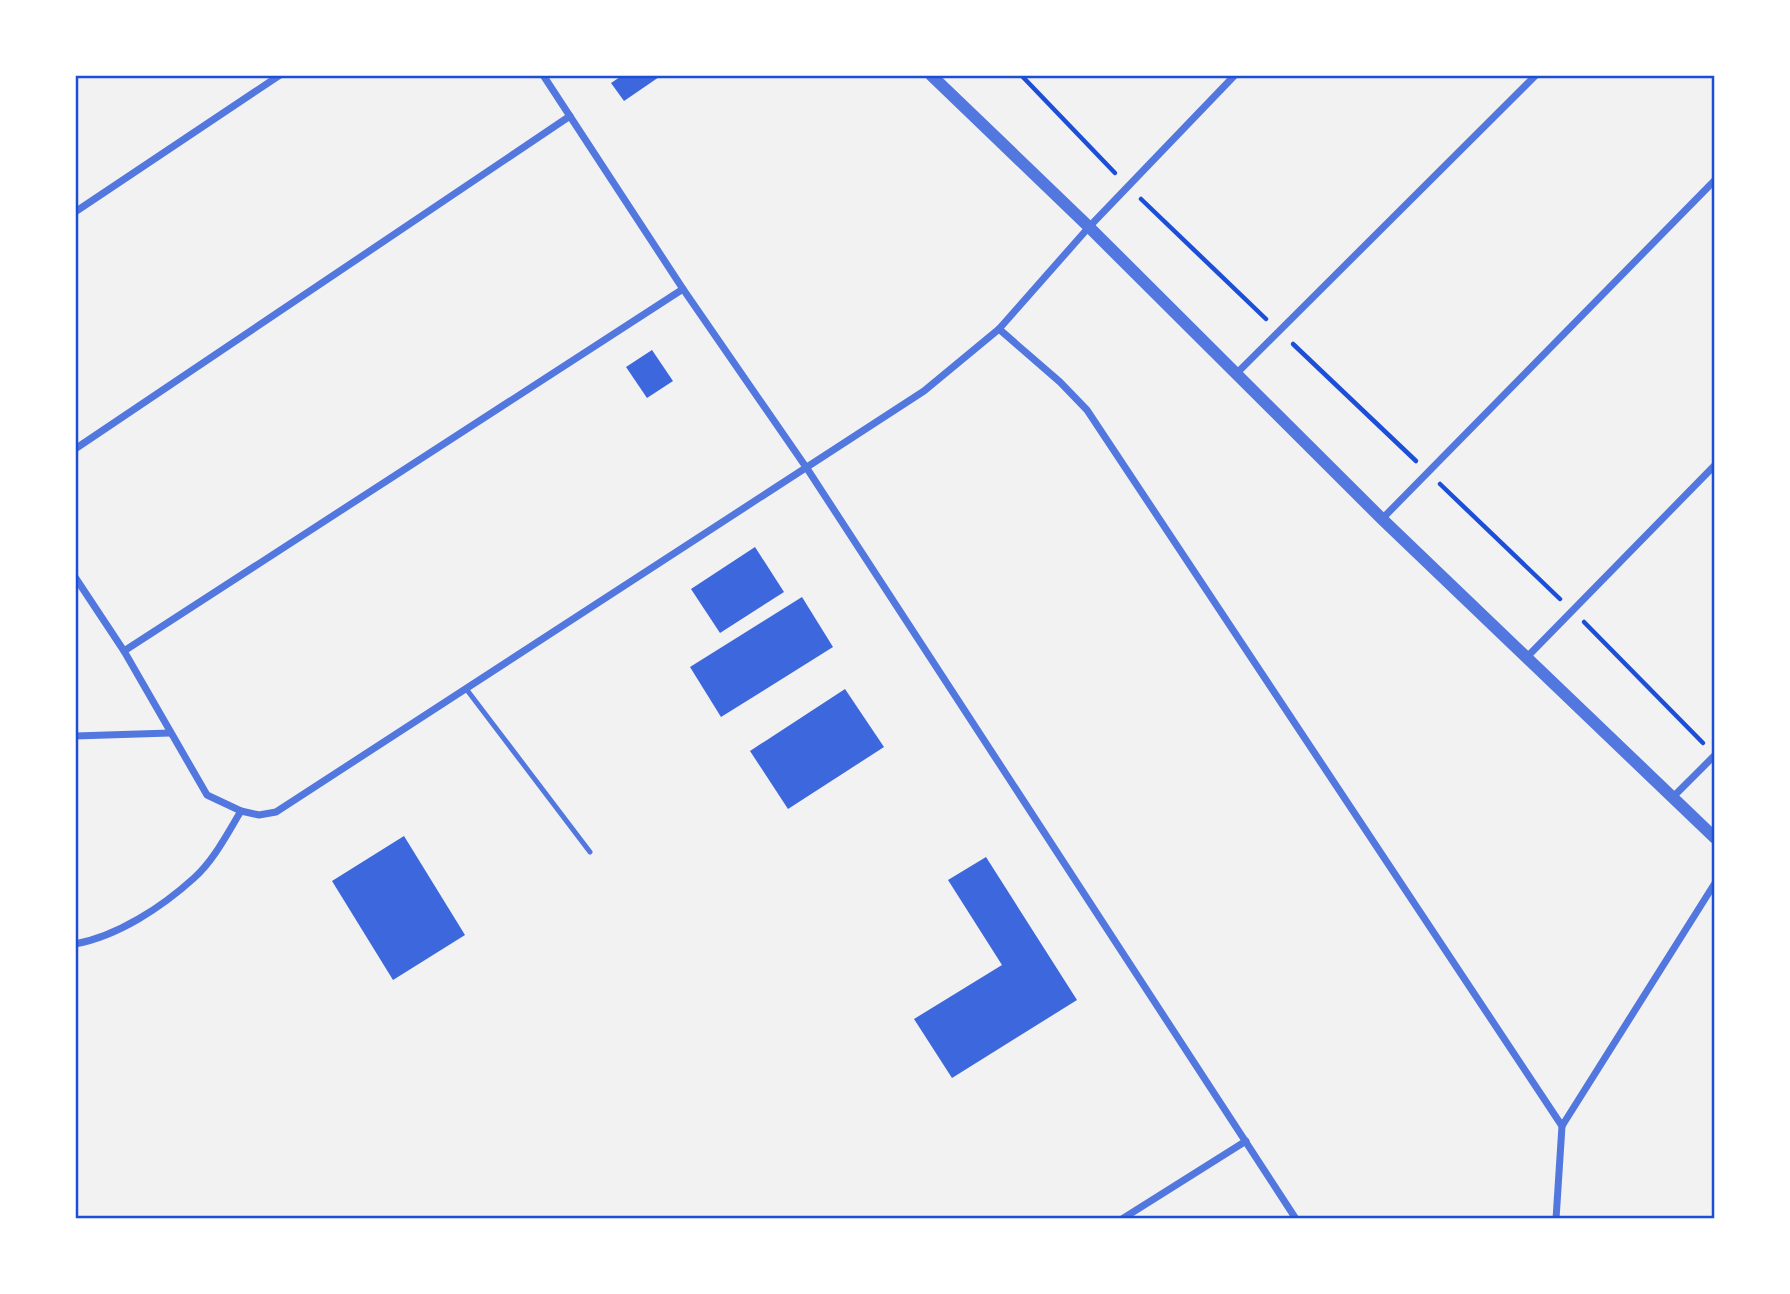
<svg xmlns="http://www.w3.org/2000/svg" width="1790" height="1294" font-family="'Roboto Condensed',sans-serif">
	<rect width="100%" height="100%" fill="#f2f2f2"/>
	<g fill="#3d67dc">
		<path d="M623 75H662L624 101 611 83Z"/>
		<path d="M652 350 673 381 647 398 626 367Z"/>
		<path d="M755 547 784 592 720 633 691 589Z"/>
		<path d="M802 597 833 647 721 717 690 667Z"/>
		<path d="M845 689 884 747 788 809 750 751Z"/>
		<path d="M404 836 465 935 393 980 332 881Z"/>
		<path d="M986 857 1077 1000 952 1078 914 1019 1002 965 948 880Z"/>
	</g>
	<g fill="none" stroke-linecap="round" stroke-linejoin="round">
		<g stroke="#1d4ed8" stroke-width="4.5">
			<path d="M1021 75 1115 173"/>
			<path d="M1141 199 1266 319"/>
			<path d="M1293 344 1416 461"/>
			<path d="M1440 484 1560 599"/>
			<path d="M1584 622 1703 743"/>
		</g>
		<path stroke="#5277de" stroke-width="5" d="M467 690 590 852"/>
		<g stroke="#5277de" stroke-width="7">
			<path d="M543 75 683 289 808 470 1296 1219"/>
			<path d="M75 212 280 75"/>
			<path d="M999 329 1060 382 1087 410 1562 1126"/>
			<path d="M1236 374 1536 75"/>
			<path d="M75 449 570 116"/>
			<path d="M1382 519 1715 180"/>
			<path d="M75 577 124 651 207 795 241 811 259 815 276 812 924 391 999 329 1089 227 1235 75"/>
			<path d="M124 651 683 289"/>
			<path d="M1528 656 1715 465"/>
			<path d="M75 736 170 733"/>
			<path d="M1672 798 1715 755"/>
			<path d="M75 944C118 936 162 907 194 878 214 860 227 834 241 811"/>
			<path d="M1122 1219 1246 1141"/>
			<path d="M1556 1219 1562 1126 1715 883"/>
		</g>
		<path stroke="#5277de" stroke-width="12" d="M931 75 1089 227 1382 519 1715 838"/>
	</g>
	<rect width="1790" height="1294" fill="none" stroke="#ffffff" stroke-width="154"/>
	<rect x="77" y="77" width="1636" height="1140" fill="none" stroke="#1d4ed8" stroke-width="2.5"/>
</svg>
